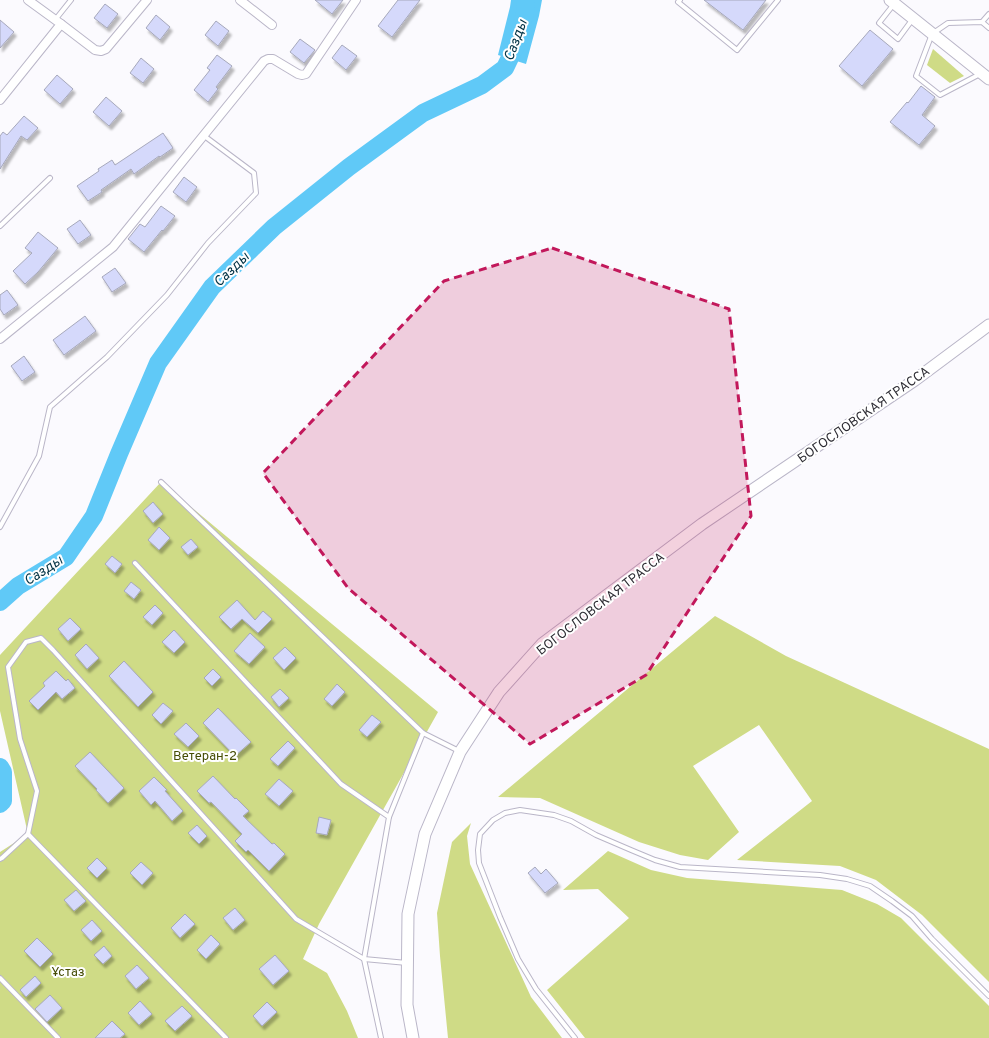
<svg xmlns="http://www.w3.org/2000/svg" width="989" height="1038" font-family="Overpass,sans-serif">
	<defs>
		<filter id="shadow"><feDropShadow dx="2.5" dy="4" stdDeviation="1" flood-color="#0004"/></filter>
	</defs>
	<rect width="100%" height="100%" fill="#fbfafe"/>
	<g fill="#cfdb86">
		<path d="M933 49 964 76 950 83 927 65Z"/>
		<path d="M161 482 438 712 319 924 303 959 327 973 347 1011 358 1038H0V852L28 834 0 711V655Z"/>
		<path d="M715 616 786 656 989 749V982L922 915 876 880 840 866 737 860 812 801 759 725 693 766 739 832 708 860 680 855 639 842 540 798 498 797Z"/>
		<path d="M471 823 467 836 470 864 531 997 562 1038H448L440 956 437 913 452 842Z"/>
		<path d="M608 851 651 870 687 878 842 890 877 904 901 918 989 1006V1038H585L547 990 629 918 598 889 563 890Z"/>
	</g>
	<path fill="#60c9f7" d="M511 0H542L539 16 526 64 498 55 510 7Z"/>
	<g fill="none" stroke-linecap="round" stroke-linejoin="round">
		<g stroke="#60c9f7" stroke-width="18">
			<path d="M0 602 18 586 66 557 94 516 119 454 158 363 212 287 274 227 349 167 423 113 482 85 505 68 517 43 525 13 526 0"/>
			<path d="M0 767 3 772V801L0 804"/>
		</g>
	</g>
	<g fill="#d5d9fb" stroke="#a6a8bb" filter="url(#shadow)">
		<path d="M315 0H343L332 14Z"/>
		<path d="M398 0H420L392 37 378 26Z"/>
		<path d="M704 0H766L743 30Z"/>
		<path d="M105 4 118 14 107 28 94 18Z"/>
		<path d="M156 15 170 27 160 40 146 28Z"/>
		<path d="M0 20 14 32 0 48Z"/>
		<path d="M216 21 229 31 218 46 205 35Z"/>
		<path d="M870 30 893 49 862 86 839 66Z"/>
		<path d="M300 39 315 50 304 63 290 52Z"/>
		<path d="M342 45 357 56 346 70 332 58Z"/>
		<path d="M217 55 232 66 216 87 218 89 208 102 194 90 210 70 207 68Z"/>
		<path d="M141 58 154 69 143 83 130 73Z"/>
		<path d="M57 75 73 89 60 104 44 90Z"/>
		<path d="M921 86 935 97 922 115 935 126 919 145 890 122 907 102 908 103Z"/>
		<path d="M106 97 122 111 109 126 93 112Z"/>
		<path d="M24 116 38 128 27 140 21 136 0 169V136L3 132 7 135Z"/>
		<path d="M163 133 173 148 160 157 159 156 134 174 131 169 101 190 102 192 88 201 77 186 99 171 98 169 112 160 115 165Z"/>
		<path d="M184 177 197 187 186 202 173 192Z"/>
		<path d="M161 206 175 216 163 231 162 230 144 252 128 239 140 224 145 227Z"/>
		<path d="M80 220 91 235 78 244 67 229Z"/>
		<path d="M38 232 58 248 38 272 25 284 13 271 32 253 25 248Z"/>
		<path d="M115 268 126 283 112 292 102 277Z"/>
		<path d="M7 290 18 305 4 315 0 309V295Z"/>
		<path d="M85 316 96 331 64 355 53 340Z"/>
		<path d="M24 356 35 372 22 381 11 366Z"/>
		<path d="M153 502 163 514 153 523 143 511Z"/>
		<path d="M159 527 170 538 159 550 148 540Z"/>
		<path d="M191 539 198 547 188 555 181 547Z"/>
		<path d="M112 556 122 564 115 573 105 564Z"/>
		<path d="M131 582 141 590 134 599 124 591Z"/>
		<path d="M237 600 255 620 263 611 272 619 258 633 242 619 231 629 219 617Z"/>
		<path d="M155 605 163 613 152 625 143 617Z"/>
		<path d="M70 618 81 629 68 641 58 629Z"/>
		<path d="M174 630 185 642 174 653 162 642Z"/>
		<path d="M250 633 265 647 249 664 234 651Z"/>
		<path d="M86 644 99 658 87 669 75 655Z"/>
		<path d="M285 647 296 658 284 670 273 658Z"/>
		<path d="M124 661 153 692 138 707 109 676Z"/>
		<path d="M213 669 221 677 212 686 204 678Z"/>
		<path d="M56 671 66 681 68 679 75 688 62 699 56 692 38 710 29 701 45 686 43 683Z"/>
		<path d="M337 684 345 692 332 706 324 699Z"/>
		<path d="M280 689 289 698 279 707 271 697Z"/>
		<path d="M163 703 173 711 161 724 152 715Z"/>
		<path d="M218 708 251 742 235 756 203 723Z"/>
		<path d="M372 715 381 722 367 737 359 730Z"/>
		<path d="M186 723 199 736 188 747 174 734Z"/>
		<path d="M288 741 295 748 278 766 270 759Z"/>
		<path d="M90 752 124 788 108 803 96 790 97 789 75 766Z"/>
		<path d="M213 776 235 799 236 798 249 811 243 816 272 844 274 843 285 854 269 871 248 850 246 852 235 841 242 834 211 802 209 803 197 791Z"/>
		<path d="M154 777 167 790 165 791 183 811 172 821 155 801 151 805 139 791Z"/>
		<path d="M279 779 293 791 279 806 265 794Z"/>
		<path d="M319 817 331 820 327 835 316 833Z"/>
		<path d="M197 825 207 836 199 844 188 833Z"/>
		<path d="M97 858 107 868 97 878 87 868Z"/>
		<path d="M141 862 153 873 142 885 130 873Z"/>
		<path d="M535 867 541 874 546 869 558 883 545 893 528 873Z"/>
		<path d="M76 890 86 901 74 911 64 900Z"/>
		<path d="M235 908 245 920 233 930 223 918Z"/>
		<path d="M185 914 195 924 180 938 171 928Z"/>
		<path d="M92 920 102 931 91 941 81 930Z"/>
		<path d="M211 935 220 944 206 959 197 950Z"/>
		<path d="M37 938 53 954 40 967 24 951Z"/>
		<path d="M104 946 112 956 103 964 94 955Z"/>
		<path d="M275 955 289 971 273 985 259 969Z"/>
		<path d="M137 965 149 978 136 989 125 976Z"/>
		<path d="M35 976 41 983 26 997 20 990Z"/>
		<path d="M50 995 62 1008 47 1022 35 1009Z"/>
		<path d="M140 1001 152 1014 139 1025 128 1013Z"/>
		<path d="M267 1002 277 1012 262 1026 253 1016Z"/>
		<path d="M182 1006 192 1016 175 1031 165 1021Z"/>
		<path d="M112 1021 125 1034 120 1038H95Z"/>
	</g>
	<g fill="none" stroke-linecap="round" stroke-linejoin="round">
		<defs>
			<g id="service">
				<path d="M680 0 678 2 737 50 778 0"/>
				<path d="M894 4 879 23 898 39 912 20"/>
				<path d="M55 20 71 0"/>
				<path d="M982 22 989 14"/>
				<path d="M980 74 940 95 916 76 932 34 948 23 982 22 989 28"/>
				<path d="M0 226 50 178"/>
				<path d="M161 482 423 733 389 817"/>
				<path d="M0 527 39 456 50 407 107 357 167 295 208 243 256 193 254 173 203 135"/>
				<path d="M135 563 341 784 389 817 364 959 381 1038"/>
				<path d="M423 733 459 751"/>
				<path d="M28 834 226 1038"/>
				<path d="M0 859 2 858 28 834 37 791 20 739 8 667 26 642 41 638 53 650 296 919 364 959 407 963"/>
				<path d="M0 978 58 1038"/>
				<path d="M575 1038 536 989 518 959 500 917 479 863 478 850 480 834 493 820 505 813 520 810 554 815 571 821 596 835 631 850 655 860 680 867 820 875 847 879 870 886 892 901 912 916 932 939 989 996"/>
			</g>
			<g id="minor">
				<path d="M240 0 272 25"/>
				<path d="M61 24 95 50 101 51 106 49 147 0"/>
				<path d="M0 100 61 24 28 0"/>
				<path d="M0 339 113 247 264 61 268 59H273L298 74 302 75 306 74 356 0"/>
			</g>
			<g id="secondary">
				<path d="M890 0 989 79"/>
				<path d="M413 1038 407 1005 408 914 425 834 460 752 499 692 542 644 702 524 915 380 989 325"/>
			</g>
		</defs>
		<use href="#service" stroke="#bab6c8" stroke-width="6"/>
		<use href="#minor" stroke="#bab6c8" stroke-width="10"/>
		<use href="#secondary" stroke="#bab6c8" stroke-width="13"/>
		<use href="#service" stroke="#fff" stroke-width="4"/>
		<use href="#minor" stroke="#fff" stroke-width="8"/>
		<use href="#secondary" stroke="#fff" stroke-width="11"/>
	</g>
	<path fill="#c2185b" fill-opacity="0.2" stroke="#c2185b" stroke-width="3" stroke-dasharray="8 5" stroke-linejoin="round" d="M552 248 729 309 751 516 646 675 530 744 348 588 263 473 444 281Z"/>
	<g text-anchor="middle" stroke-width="4" stroke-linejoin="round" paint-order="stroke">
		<g font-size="13" fill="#2d2c33" stroke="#fff">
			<text transform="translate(863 414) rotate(-35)" y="5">БОГОСЛОВСКАЯ ТРАССА</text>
			<text transform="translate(600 603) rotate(-38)" y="5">БОГОСЛОВСКАЯ ТРАССА</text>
		</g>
		<g font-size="13" fill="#454c03" stroke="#fff">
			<text x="205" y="760">Ветеран-2</text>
			<text x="68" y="976">Ұстаз</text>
		</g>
		<g font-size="14" font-style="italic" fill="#003143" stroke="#fff">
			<text transform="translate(515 40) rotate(-70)" y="5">Сазды</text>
			<text transform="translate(231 269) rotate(-44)" y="5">Сазды</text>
			<text transform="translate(43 570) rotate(-33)" y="5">Сазды</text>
		</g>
	</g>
</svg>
